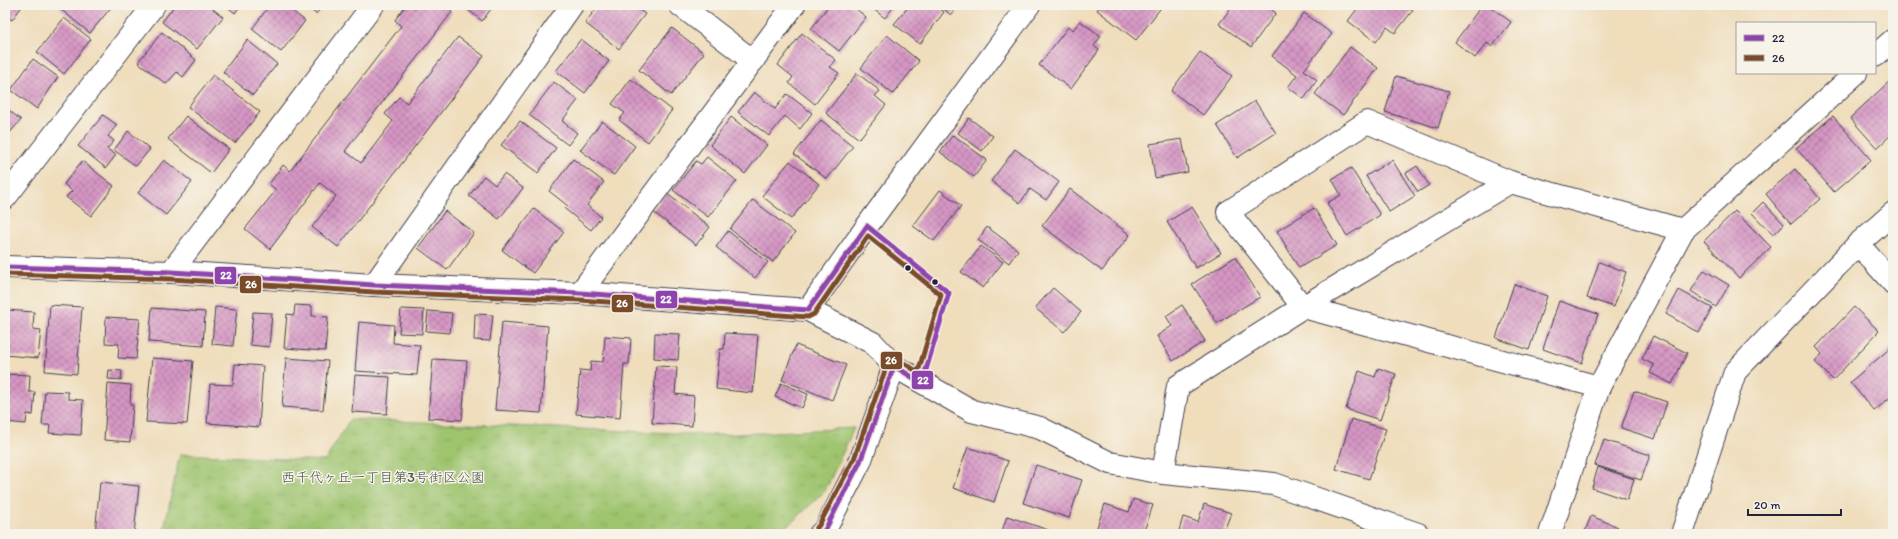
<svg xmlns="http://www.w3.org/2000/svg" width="1898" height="539" font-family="Itim,'Klee One',sans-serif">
	<defs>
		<pattern id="grass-tufts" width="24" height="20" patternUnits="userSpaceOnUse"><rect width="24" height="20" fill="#9ec46e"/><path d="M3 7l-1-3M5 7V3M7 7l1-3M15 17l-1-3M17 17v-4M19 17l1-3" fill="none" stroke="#88a860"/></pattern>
		<pattern id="building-cross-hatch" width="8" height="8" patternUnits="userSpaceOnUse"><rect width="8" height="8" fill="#d696c4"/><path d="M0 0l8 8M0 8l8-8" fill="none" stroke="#ad7aa0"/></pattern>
	</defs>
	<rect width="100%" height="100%" fill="#f7f3e8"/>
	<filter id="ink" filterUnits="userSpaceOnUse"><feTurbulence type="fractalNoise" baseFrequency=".025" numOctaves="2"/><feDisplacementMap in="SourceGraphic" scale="8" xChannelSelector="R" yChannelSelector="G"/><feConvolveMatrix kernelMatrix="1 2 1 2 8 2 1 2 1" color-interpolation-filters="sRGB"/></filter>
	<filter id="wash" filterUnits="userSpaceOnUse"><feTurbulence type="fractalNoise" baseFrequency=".012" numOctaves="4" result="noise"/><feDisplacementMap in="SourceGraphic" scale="16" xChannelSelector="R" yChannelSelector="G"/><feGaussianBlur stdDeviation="0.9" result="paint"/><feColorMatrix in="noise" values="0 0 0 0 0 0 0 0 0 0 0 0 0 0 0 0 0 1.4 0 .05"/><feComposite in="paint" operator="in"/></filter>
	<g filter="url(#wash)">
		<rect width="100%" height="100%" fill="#efddbb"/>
		<path fill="url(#grass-tufts)" stroke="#607354" d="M350 419 718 435 854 428 825 491 791 523 773 534H163L180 454 325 461Z"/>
		<g id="blocks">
			<g fill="url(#building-cross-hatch)">
				<path d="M5 5H23L12 20 5 15Z"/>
				<path d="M61 5H113L90 33 59 8Z"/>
				<path d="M175 5H208L223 17 197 49 162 22Z"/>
				<path d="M225 5H241L235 13Z"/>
				<path d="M270 5H285L305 21 281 52 252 29Z"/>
				<path d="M304 5H324L316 14Z"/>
				<path d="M406 5H411L415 8 417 5H443L452 12 345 151 361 163 393 121 385 114 399 97 407 103 458 37 484 56 338 247 312 227 336 196 320 183 270 249 245 229 276 190 269 184 283 165 290 171 401 26 395 20Z"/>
				<path d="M462 5H494L482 21Z"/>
				<path d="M599 5H633L645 14 619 49 585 23Z"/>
				<path d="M829 5H851L866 17 839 51 811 29Z"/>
				<path d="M868 5H895L885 18Z"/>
				<path d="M910 5H935L944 12 920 44 894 24Z"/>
				<path d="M939 5H959L951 15Z"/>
				<path d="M1101 5H1163L1136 40 1097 10Z"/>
				<path d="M1233 5H1265L1276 13 1251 47 1219 24Z"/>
				<path d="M1360 5H1406L1413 10 1395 33 1387 27 1376 42 1348 21Z"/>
				<path d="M1482 5H1488L1511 22 1492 47 1487 43 1475 58 1455 42Z"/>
				<path d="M1304 13 1332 34 1304 70 1317 80 1304 99 1288 87 1297 75 1272 56Z"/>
				<path d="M64 18 91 39 64 74 37 52Z"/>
				<path d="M1080 21 1101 36 1094 46 1099 50 1071 89 1039 65 1068 27 1073 30Z"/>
				<path d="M672 28 704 53 671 95 639 70Z"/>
				<path d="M162 32 196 60 183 77 177 72 166 84 138 62Z"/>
				<path d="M802 33 836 60 830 67 839 73 815 104 789 83 793 77 778 65Z"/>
				<path d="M887 35 919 61 893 94 861 68Z"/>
				<path d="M581 39 609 61 585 93 556 71Z"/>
				<path d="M247 40 277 64 253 95 223 72Z"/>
				<path d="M1350 47 1378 68 1343 115 1315 94Z"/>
				<path d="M1200 52 1232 76 1203 115 1171 91Z"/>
				<path d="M33 59 58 77 37 109 11 90Z"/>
				<path d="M857 73 880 91 875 96 886 105 859 139 826 113Z"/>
				<path d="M213 75 260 112 235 143 188 107Z"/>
				<path d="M1396 76 1449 91 1438 128 1385 112Z"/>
				<path d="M1893 78V133L1877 148 1850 118Z"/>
				<path d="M631 79 672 110 648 142 619 120 625 113 612 104Z"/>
				<path d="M554 82 578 100 562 121 577 133 568 145 529 115Z"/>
				<path d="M754 92 775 109 787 94 812 113 800 129 785 116 769 136 738 112Z"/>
				<path d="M1255 101 1276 133 1237 158 1217 125Z"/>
				<path d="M5 107 21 120 5 138Z"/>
				<path d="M103 115 117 125 108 136 114 141 107 149 116 155 106 168 78 146Z"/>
				<path d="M186 116 229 149 211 173 168 139Z"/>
				<path d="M1833 116 1871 160 1834 192 1796 148Z"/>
				<path d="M731 117 767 145 745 174 710 145Z"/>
				<path d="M969 118 993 136 982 151 958 133Z"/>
				<path d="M821 120 853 146 827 179 794 154Z"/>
				<path d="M520 121 556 148 538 173 501 145Z"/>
				<path d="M602 121 635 146 614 175 580 150Z"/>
				<path d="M128 131 150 149 136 166 114 150Z"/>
				<path d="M953 135 987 160 974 177 940 152Z"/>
				<path d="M1182 139 1188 172 1155 178 1150 144Z"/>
				<path d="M1015 149 1059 182 1046 200 1030 189 1020 203 991 181Z"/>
				<path d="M707 157 737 181 708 217 673 190 696 161 701 164Z"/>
				<path d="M573 159 604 182 587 205 601 217 591 230 565 209 568 206 549 191Z"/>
				<path d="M164 160 192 182 166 215 138 193Z"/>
				<path d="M1392 160 1415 196 1389 212 1366 176Z"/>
				<path d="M82 161 114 186 91 216 66 197 72 191 64 184Z"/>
				<path d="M790 161 819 184 791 219 762 196Z"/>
				<path d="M1417 166 1429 185 1418 192 1406 173Z"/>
				<path d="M1351 168 1380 215 1347 236 1327 203 1341 195 1332 179Z"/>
				<path d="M1795 169 1820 199 1791 224 1766 194Z"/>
				<path d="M504 174 523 188 499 219 469 196 484 176 495 185Z"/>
				<path d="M1070 189 1130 235 1102 271 1042 226Z"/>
				<path d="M940 190 961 206 934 241 913 226Z"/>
				<path d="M666 193 710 227 696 245 652 211Z"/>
				<path d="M753 200 795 233 773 262 730 229Z"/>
				<path d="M1763 202 1784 224 1773 235 1752 213Z"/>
				<path d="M1192 207 1221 253 1196 268 1167 222Z"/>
				<path d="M1314 208 1337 245 1299 268 1277 231Z"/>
				<path d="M534 209 564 232 533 273 502 250Z"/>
				<path d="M445 211 474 233 447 270 418 248Z"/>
				<path d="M1735 211 1771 247 1739 278 1704 241Z"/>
				<path d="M987 227 1018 250 1009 263 978 240Z"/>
				<path d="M728 231 768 262 755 278 716 247Z"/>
				<path d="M981 246 1003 262 983 288 961 272Z"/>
				<path d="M1235 257 1260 297 1217 323 1192 284Z"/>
				<path d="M1599 262 1626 272 1614 307 1587 298Z"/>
				<path d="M1704 270 1729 285 1716 307 1691 291Z"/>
				<path d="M1514 284 1547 296 1529 350 1496 338Z"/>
				<path d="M1053 288 1081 312 1064 332 1035 308Z"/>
				<path d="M1679 290 1712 308 1699 333 1666 314Z"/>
				<path d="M1559 301 1598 314 1582 363 1543 349Z"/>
				<path d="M50 305 82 307 77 374 45 371Z"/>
				<path d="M295 305 312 306V316L328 317 325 351 284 348 287 314 294 315Z"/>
				<path d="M1182 305 1205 341 1173 361 1157 336 1172 326 1166 316Z"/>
				<path d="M215 307 237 309 233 346 212 344Z"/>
				<path d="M1854 307 1879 331 1833 380 1815 362 1822 354 1816 347Z"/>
				<path d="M152 308 205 312 203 346 149 342Z"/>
				<path d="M401 309 424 310 422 334 399 333Z"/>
				<path d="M7 310 34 312 33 329 41 330 38 358 5 355Z"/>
				<path d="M428 311 452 313 450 333 426 331Z"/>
				<path d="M253 312 272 313 269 347 250 345Z"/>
				<path d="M475 314 493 315 490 341 474 340Z"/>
				<path d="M106 317 140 319 136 359 118 358 119 344 105 343Z"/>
				<path d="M359 322 394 325 393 343 420 345 417 375 355 371Z"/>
				<path d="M502 322 548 326 541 413 495 410Z"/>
				<path d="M655 333 680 334 678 360 654 358Z"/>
				<path d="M725 333 758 335 753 393 716 389 720 349H724Z"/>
				<path d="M605 336 631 338 629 364H624L620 418 576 414 580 370 590 371 591 361 603 362Z"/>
				<path d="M1653 336 1687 353 1672 384 1650 373 1654 365 1642 359Z"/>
				<path d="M796 345 846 365 832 400 782 380Z"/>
				<path d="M1893 346V395L1874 411 1850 382Z"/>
				<path d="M152 358 193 361 187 424 146 422Z"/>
				<path d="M286 358 328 361 323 410 282 407Z"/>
				<path d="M433 359 467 361 462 420 428 418Z"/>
				<path d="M235 364 263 366 259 427 207 423 210 384 233 385Z"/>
				<path d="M656 366 677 367 675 394 694 396 692 426 652 423Z"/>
				<path d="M1378 368 1396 374 1380 420 1346 409 1359 371 1375 377Z"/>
				<path d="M109 370 122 371 121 380 108 379Z"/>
				<path d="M5 374 30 375 29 392H35L33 415 27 414 26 424 5 422Z"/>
				<path d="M355 375 390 377 387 414 352 412Z"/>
				<path d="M108 383 131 385 130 405H133L130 442 104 440Z"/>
				<path d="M781 383 808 394 802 408 775 397Z"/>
				<path d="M45 391 68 392V399L83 400 81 435 49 433 50 425H42Z"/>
				<path d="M1634 391 1667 402 1655 439 1621 428Z"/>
				<path d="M1351 419 1386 429 1369 479 1336 469Z"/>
				<path d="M1604 440 1650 455 1641 480 1595 465Z"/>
				<path d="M968 447 1008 461 994 502 953 488Z"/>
				<path d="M1036 465 1082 480 1069 518 1023 503Z"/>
				<path d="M1598 467 1634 479 1627 500 1592 488Z"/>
				<path d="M100 482 139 486 134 534H95Z"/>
				<path d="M1133 499 1153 505 1143 534 1095 533 1105 504 1129 512Z"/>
				<path d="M1204 504 1231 513 1224 531 1232 534H1178L1183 517 1198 522Z"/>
				<path d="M1007 516 1057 533V534H1001Z"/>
				<path d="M1591 516 1618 527 1615 534H1584Z"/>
			</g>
		</g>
	</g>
	<g filter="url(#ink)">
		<use href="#blocks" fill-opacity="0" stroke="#413e4e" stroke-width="1"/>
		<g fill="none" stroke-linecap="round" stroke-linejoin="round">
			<defs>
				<g id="minor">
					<path d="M680 5 753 61"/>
					<path d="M1875 56 1893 40"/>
					<path d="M5 198 154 5"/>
					<path d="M1858 244 1893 283"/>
					<path d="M171 272 373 5"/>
					<path d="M374 285 572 5"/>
					<path d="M580 293 794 5"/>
					<path d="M808 310 867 226 1029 5"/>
					<path d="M1599 387 1303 307 1228 212 1367 122 1510 182 1683 230"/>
					<path d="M1163 473 1178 386 1303 307 1510 182"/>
					<path d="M1550 534 1599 387 1683 230 1856 73"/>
				</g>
				<g id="tertiary">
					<path d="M5 267 171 272 374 285 580 293 808 310 873 343 894 366 972 411 1040 428 1110 463 1163 473 1274 484 1418 534"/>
					<path d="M820 534 825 530 860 462 894 366"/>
					<path d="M1682 534 1735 372 1858 244 1893 213"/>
				</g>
			</defs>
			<use href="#minor" stroke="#413e4e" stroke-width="24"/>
			<use href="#tertiary" stroke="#413e4e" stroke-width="24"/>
			<use href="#minor" stroke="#fff" stroke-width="22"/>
			<use href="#tertiary" stroke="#fff" stroke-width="22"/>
			<defs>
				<path id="bus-1" d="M5 267 171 272 374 285 580 293 808 310 867 226 949 293 922 383 894 366 860 462 825 530 820 534"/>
				<path id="bus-2" d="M5 274 171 279 374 292 580 300 808 317 814 314 868 236 941 295 918 372C910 368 896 354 888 362L854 459 819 525 816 529"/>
			</defs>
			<use href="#bus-1" stroke="#f7f3e8" stroke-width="8"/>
			<use href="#bus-2" stroke="#f7f3e8" stroke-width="8"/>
			<use href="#bus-1" stroke="#8e44ad" stroke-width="5"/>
			<use href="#bus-2" stroke="#7a4b2a" stroke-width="5"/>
		</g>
	</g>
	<g fill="#22223b" stroke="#f7f3e8" stroke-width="1.5">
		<circle cx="908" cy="268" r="3.5"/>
		<circle cx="935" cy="282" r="3.5"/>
	</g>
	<g text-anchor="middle" stroke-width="3" stroke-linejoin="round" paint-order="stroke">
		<g font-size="14" fill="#47534a" stroke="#f7f3e8">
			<text x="383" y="482">西千代ヶ丘一丁目第3号街区公園</text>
		</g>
	</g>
	<g stroke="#f7f3e8" stroke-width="1.5">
		<rect x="214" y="266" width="23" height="19" rx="4" fill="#8e44ad"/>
		<rect x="239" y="275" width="23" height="19" rx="4" fill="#7a4b2a"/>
		<rect x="655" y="290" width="23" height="19" rx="4" fill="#8e44ad"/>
		<rect x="611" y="294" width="23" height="19" rx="4" fill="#7a4b2a"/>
		<rect x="880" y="351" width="23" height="19" rx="4" fill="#7a4b2a"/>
		<rect x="911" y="370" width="23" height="20" rx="4" fill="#8e44ad"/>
	</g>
	<g font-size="11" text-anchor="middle" font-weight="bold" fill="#fff">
		<text x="226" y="279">22</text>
		<text x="251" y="288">26</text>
		<text x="666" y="303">22</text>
		<text x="622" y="307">26</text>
		<text x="891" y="364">26</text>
		<text x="923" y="384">22</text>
	</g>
	<rect width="1898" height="539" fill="none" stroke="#f7f3e8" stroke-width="20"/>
	<rect x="1736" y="22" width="140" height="52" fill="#f7f3e8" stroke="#a29fa3"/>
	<rect x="1744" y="35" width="20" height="6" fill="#8e44ad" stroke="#a29fa3"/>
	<text x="1772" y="42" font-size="12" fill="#22223b">22</text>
	<rect x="1744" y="55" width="20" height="6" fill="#7a4b2a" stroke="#a29fa3"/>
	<text x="1772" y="62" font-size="12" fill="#22223b">26</text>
	<path d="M1748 509v6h93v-6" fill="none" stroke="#22223b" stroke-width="2"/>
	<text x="1754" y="509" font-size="12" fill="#22223b" stroke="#f7f3e8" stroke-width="3" paint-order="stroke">20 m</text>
</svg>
